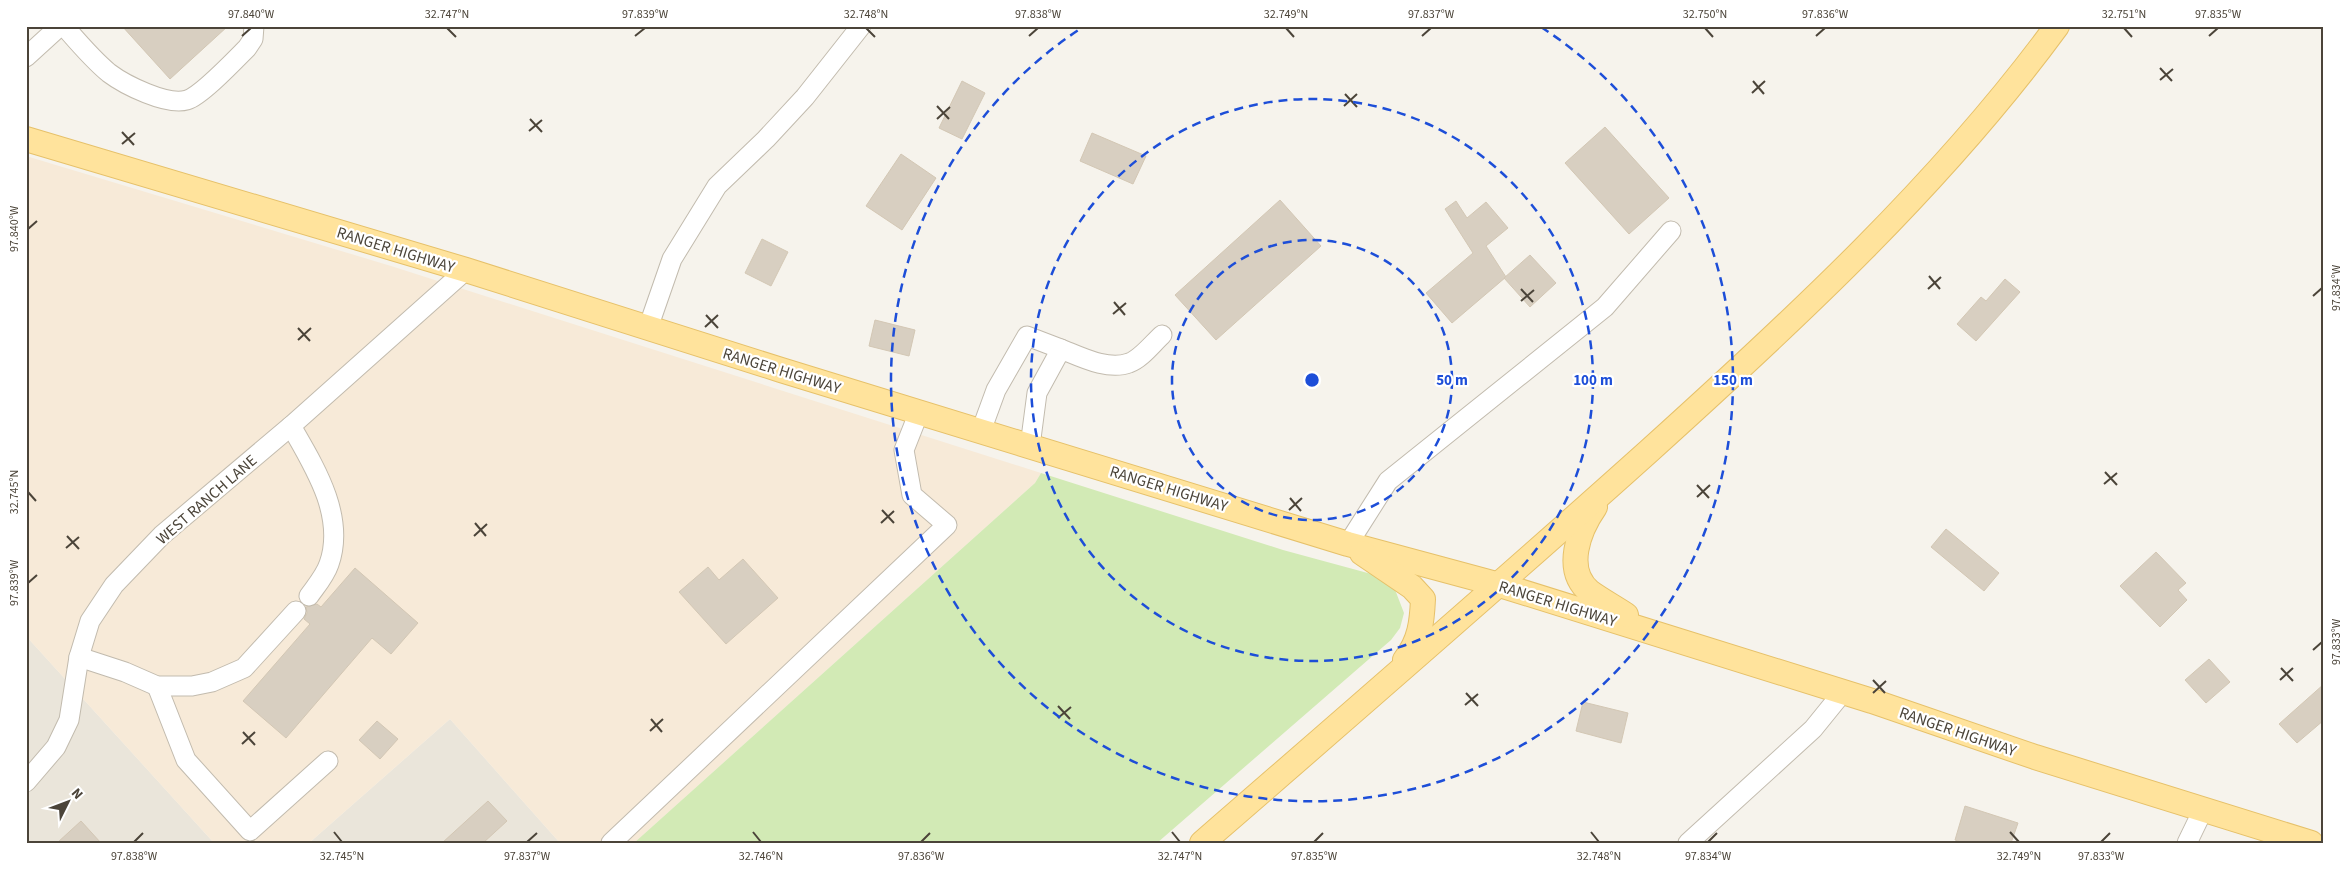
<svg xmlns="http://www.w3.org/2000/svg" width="2350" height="869" font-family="'Source Sans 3',sans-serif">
	<rect width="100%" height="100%" fill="#f6f3ec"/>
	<g fill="#eae5da">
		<path d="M26 636 214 843H26Z"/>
		<path d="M450 719 560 843H309Z"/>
	</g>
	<path fill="#f7ead8" d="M26 156 391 266 1041 473 1035 483 634 843H560L450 719 309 843H214L26 636Z"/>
	<path fill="#d2eab5" d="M1041 473 1283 550 1375 575 1394 587 1404 613 1400 628 1391 640 1157 843H634L1035 483Z"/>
	<g fill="#d8cfc1" stroke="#d3c7b4">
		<path d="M122 26H228L170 79Z"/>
		<path d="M962 81 985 93 962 139 939 128Z"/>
		<path d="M1605 127 1669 198 1629 234 1565 163Z"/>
		<path d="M1092 133 1146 156 1133 184 1080 161Z"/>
		<path d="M901 154 936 178 902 230 866 206Z"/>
		<path d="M1280 200 1321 246 1216 340 1175 295Z"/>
		<path d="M1456 201 1467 218 1486 202 1508 228 1486 246 1506 277 1452 323 1426 293 1473 253 1445 209Z"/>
		<path d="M762 239 788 252 771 286 745 273Z"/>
		<path d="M1530 255 1556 283 1530 307 1504 278Z"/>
		<path d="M2005 279 2020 292 1976 341 1957 324 1981 297 1986 301Z"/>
		<path d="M875 320 915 330 909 356 869 346Z"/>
		<path d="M1946 529 1999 573 1984 591 1931 547Z"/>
		<path d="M2156 552 2186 583 2178 590 2187 600 2160 627 2120 586Z"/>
		<path d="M743 559 778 598 726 644 679 592 708 567 719 580Z"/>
		<path d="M355 568 418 623 391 654 372 638 286 738 243 701 310 624 304 619 307 613 306 607 317 604 321 607Z"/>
		<path d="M2209 659 2230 682 2206 703 2185 680Z"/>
		<path d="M2324 684V720L2297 743 2279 724Z"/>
		<path d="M1583 702 1628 713 1621 743 1576 731Z"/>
		<path d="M377 721 398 739 380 759 359 740Z"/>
		<path d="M488 801 507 821 483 843H442Z"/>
		<path d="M1965 806 2018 823 2011 843H1964L1955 840Z"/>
		<path d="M81 821 101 843H57Z"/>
	</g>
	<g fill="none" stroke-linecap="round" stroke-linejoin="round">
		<defs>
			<g id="minor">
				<path d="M64 26C78 42 92 59 109 73 125 85 167 106 187 100 201 96 235 60 247 48L253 39 254 26"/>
				<path d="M26 57 60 26"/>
				<path d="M648 328 672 259 717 186 766 139 805 97 861 26"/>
				<path d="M291 426C314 466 346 516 329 564 325 576 316 586 309 596"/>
				<path d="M981 431 996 390 1027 336 1061 349"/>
				<path d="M1030 446 1037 393 1061 349C1081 357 1108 371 1129 363 1141 359 1153 343 1162 335"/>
				<path d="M1348 544 1388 481 1605 307 1671 231"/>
				<path d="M79 657 125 672 157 686H192L212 682 244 668 296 611"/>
				<path d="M157 686 186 760 250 831 328 761"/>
				<path d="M26 782 56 747 69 720 79 657 90 621 114 585 162 535 291 426 466 270"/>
				<path d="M611 843 947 525 912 495 904 450 919 412"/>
				<path d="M1688 843 1813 729 1843 692"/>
				<path d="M2187 843 2203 810"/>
			</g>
			<g id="major">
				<path d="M26 139 466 270 781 370 1348 544 1500 585 1872 701 2035 757 2311 843"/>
				<path d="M1595 507C1579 530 1563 570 1590 592 1601 600 1614 607 1626 615"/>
				<path d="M1362 553 1412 587 1423 599C1422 622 1420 641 1405 660"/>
				<path d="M1202 843C1352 713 1502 583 1649 451 1793 321 1942 183 2057 26"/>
			</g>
		</defs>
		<use href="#minor" stroke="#c2bbae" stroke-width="21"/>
		<use href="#major" stroke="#e6c16a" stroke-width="26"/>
		<use href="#minor" stroke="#fff" stroke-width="19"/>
		<use href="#major" stroke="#ffe39c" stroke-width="24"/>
	</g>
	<path fill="none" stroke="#4b4439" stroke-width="2" d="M447 28 456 37M866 28 875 37M1286 28 1294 37M1705 28 1713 37M2124 28 2132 37M242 36 251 28M635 36 645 28M1029 36 1038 28M1422 36 1431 28M1816 36 1825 28M2209 36 2218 28M2160 68 2172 81M2160 80 2173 69M1753 81 1764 94M1752 93 1765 81M1345 94 1357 107M937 106 949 119M1344 106 1357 94M530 119 542 132M937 119 950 107M529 131 542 120M122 132 134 145M122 144 135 133M28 229 37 221M1929 276 1940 289M1521 289 1533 302M1928 289 1941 277M2313 296 2322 288M1521 301 1534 290M1114 302 1125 315M1113 314 1126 303M706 315 718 328M705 327 718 315M298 328 310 341M298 340 311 328M2105 472 2117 485M2104 484 2117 473M1697 485 1709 498M28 492 36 501M1697 497 1710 485M1290 498 1301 511M882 510 894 523M1289 510 1302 498M475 523 486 536M881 523 894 511M67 536 79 549M474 536 487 524M66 548 79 537M28 583 37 575M2313 650 2322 642M2281 668 2293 681M1873 680 1885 693M2280 680 2293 668M1466 693 1478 706M1873 693 1886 681M1465 705 1478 694M1058 706 1070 719M1058 718 1071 707M651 719 662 732M650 731 663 719M243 732 255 745M242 744 255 732M334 832 342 842M753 832 761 842M1172 832 1180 842M1591 832 1599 842M2010 832 2019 842M134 842 143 833M527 842 537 833M921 842 930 833M1314 842 1323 833M1708 842 1717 833M2101 842 2110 833"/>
	<g fill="none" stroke="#1d4ed8" stroke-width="2.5" stroke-dasharray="9 6">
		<circle cx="1312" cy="380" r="140"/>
		<circle cx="1312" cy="380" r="281"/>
		<path d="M1541 27A421 421 0 1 1 1083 27"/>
	</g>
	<g text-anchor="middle" stroke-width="4.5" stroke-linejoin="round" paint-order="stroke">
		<g font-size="16" fill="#4b4439" stroke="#fff">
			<text transform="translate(396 249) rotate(17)" y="6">RANGER HIGHWAY</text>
			<text transform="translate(782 370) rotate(17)" y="6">RANGER HIGHWAY</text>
			<text transform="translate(1169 488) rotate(17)" y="6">RANGER HIGHWAY</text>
			<text transform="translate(206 499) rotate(-41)" y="6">WEST RANCH LANE</text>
			<text transform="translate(1558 603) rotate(17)" y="6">RANGER HIGHWAY</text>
			<text transform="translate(1958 731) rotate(19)" y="6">RANGER HIGHWAY</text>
		</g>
	</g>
	<circle cx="1312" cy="380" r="8" fill="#1d4ed8" stroke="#fff" stroke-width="2.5"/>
	<g font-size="15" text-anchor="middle" font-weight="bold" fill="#1d4ed8" stroke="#fff" stroke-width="4.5" stroke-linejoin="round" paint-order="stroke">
		<text x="1452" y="385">50 m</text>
		<text x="1593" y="385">100 m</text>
		<text x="1733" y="385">150 m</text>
	</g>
	<rect width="2350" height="869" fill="none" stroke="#ffffff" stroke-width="55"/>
	<g transform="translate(68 802) rotate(48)" stroke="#ffffff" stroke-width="4" paint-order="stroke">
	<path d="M0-4L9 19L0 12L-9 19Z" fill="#4b4439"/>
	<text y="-8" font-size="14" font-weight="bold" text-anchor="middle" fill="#4b4439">N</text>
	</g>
	<rect x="28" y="28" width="2294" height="814" fill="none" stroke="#4b4439" stroke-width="2"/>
	<g font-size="12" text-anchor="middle" fill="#4b4439">
		<text x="251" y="18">97.840°W</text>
		<text x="447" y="18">32.747°N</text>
		<text x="645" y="18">97.839°W</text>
		<text x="866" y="18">32.748°N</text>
		<text x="1038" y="18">97.838°W</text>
		<text x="1286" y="18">32.749°N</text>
		<text x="1431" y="18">97.837°W</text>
		<text x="1705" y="18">32.750°N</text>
		<text x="1825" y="18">97.836°W</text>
		<text x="2124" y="18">32.751°N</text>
		<text x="2218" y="18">97.835°W</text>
		<text transform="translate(14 229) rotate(-90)" y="4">97.840°W</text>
		<text transform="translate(2336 288) rotate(-90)" y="4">97.834°W</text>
		<text transform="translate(14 492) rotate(-90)" y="4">32.745°N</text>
		<text transform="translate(14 583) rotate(-90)" y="4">97.839°W</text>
		<text transform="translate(2336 642) rotate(-90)" y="4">97.833°W</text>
		<text x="134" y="860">97.838°W</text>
		<text x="342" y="860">32.745°N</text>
		<text x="527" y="860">97.837°W</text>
		<text x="761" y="860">32.746°N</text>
		<text x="921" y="860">97.836°W</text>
		<text x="1180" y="860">32.747°N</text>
		<text x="1314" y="860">97.835°W</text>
		<text x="1599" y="860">32.748°N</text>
		<text x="1708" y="860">97.834°W</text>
		<text x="2019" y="860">32.749°N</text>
		<text x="2101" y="860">97.833°W</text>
	</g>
</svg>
